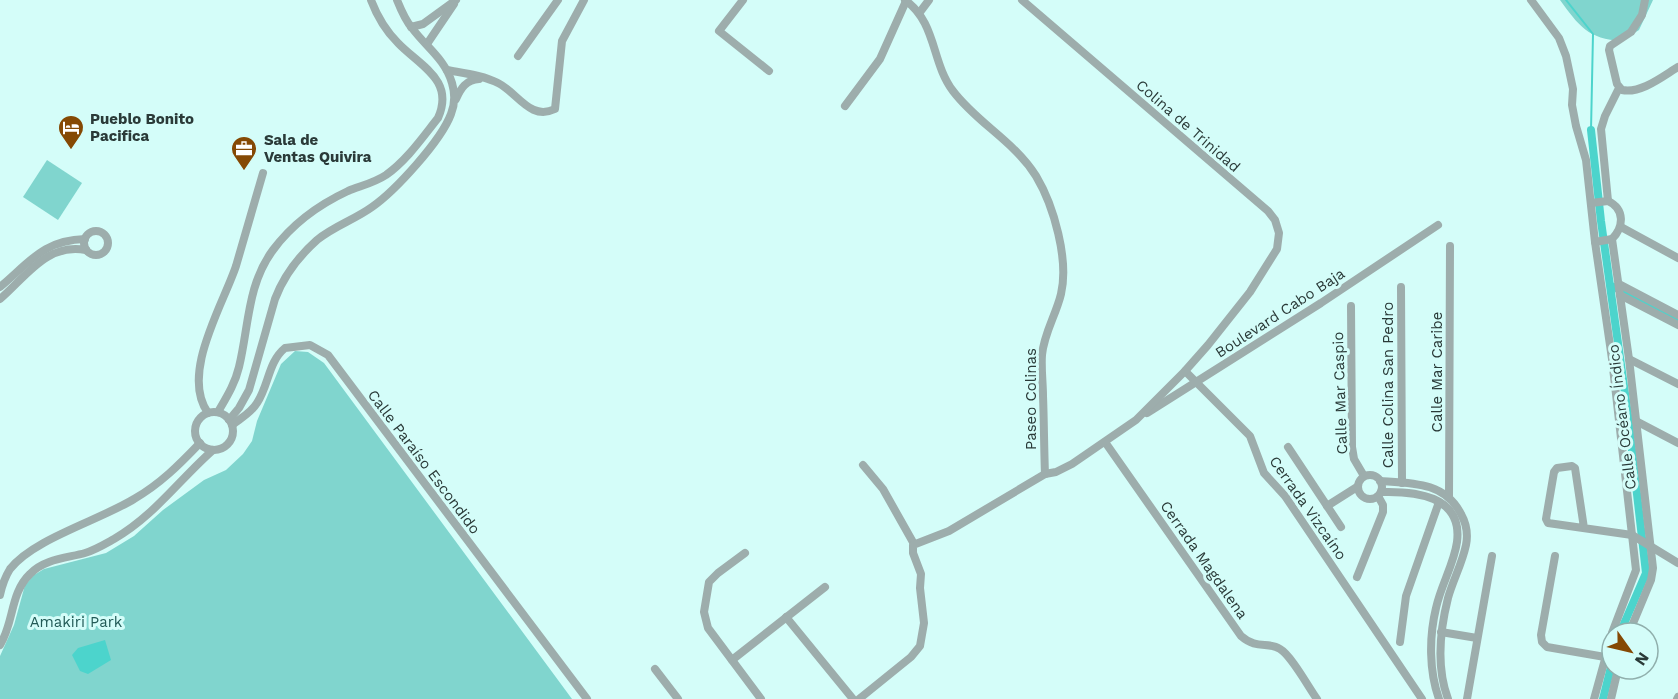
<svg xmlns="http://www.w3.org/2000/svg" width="1678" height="699" font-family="'Work Sans',sans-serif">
	<rect width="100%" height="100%" fill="#d4fdf9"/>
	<g fill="#80d5ce">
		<path d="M1560 0H1653L1639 30 1622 41C1588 39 1579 26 1560 0Z"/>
		<path d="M47 160 82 183 58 220 23 197Z"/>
		<path d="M295 351 308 352 324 363 572 699H0V656L14 625 25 585 34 575 44 569 106 553 134 536 163 510 204 480 226 470 243 454 252 441 257 421 281 364Z"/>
	</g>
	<path fill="#4cd4cc" d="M105 640 111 660 88 674 80 671 72 655 78 648Z"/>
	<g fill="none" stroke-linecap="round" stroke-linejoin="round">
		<path stroke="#4cd4cc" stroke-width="2" d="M1566 0 1593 34 1591 130"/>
		<g stroke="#4cd4cc" stroke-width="8">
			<path d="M1591 130 1601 221 1628 415 1646 573 1620 633"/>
			<path d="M1614 287 1678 319"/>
			<path d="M1603 699 1612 663"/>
		</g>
		<g stroke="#9dadac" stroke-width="8">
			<path d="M743 0 719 31 769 71"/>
			<path d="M905 0C937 23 931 62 953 91 977 123 1014 141 1036 176 1054 206 1069 260 1061 294 1056 315 1044 333 1042 355 1041 369 1043 383 1043 396 1044 422 1044 448 1045 474"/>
			<path d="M1531 0 1559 38 1566 56 1573 89 1572 105 1576 126 1586 160 1595 242 1612 359 1636 570 1612 633"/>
			<path d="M1645 0 1642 15 1631 32 1610 46 1609 50 1617 84 1622 90C1641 94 1663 76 1678 67"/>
			<path d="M920 12 929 0"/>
			<path d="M411 27 423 24 456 0"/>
			<path d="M427 44 454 4"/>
			<path d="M518 56 558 0"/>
			<path d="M447 70C463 73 483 75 498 83 518 93 530 121 555 109L562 41 584 0"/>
			<path d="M456 99C461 88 466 80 479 79"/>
			<path d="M845 106 880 59 906 1"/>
			<path d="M1608 201C1625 209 1624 227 1612 239L1629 359 1653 568 1651 580 1629 633"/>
			<path d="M1608 201 1601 129 1605 116 1619 88"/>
			<path d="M1591 203 1608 201"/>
			<path d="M1621 227 1678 258"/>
			<circle cx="96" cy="243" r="12"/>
			<path d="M1595 242 1612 239"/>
			<path d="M1619 284 1678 315"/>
			<path d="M0 287C29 263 43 240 85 239"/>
			<path d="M1401 287 1402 483"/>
			<path d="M1620 295 1678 325"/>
			<path d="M0 299C25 278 47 242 86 250"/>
			<path d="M1351 306 1352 447 1354 459 1364 476"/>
			<path d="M1629 359 1678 384"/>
			<path d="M1185 371 1250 436 1264 473 1285 496 1422 699"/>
			<path d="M218 412C226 398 235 384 239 367 249 326 247 285 273 250 293 223 318 205 348 191 360 186 374 183 386 175 407 160 422 138 438 118 455 80 420 66 398 43 386 31 377 16 371 0"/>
			<circle cx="214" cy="431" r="19"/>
			<path d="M208 413C180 374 223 305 236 266 245 235 254 204 263 173"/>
			<path d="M1147 413 1321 303 1438 225"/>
			<path d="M229 420 239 408 249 390 275 299C284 275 298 257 317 240 334 226 354 220 372 207 395 191 441 141 451 114 455 104 455 93 452 83 445 59 426 47 412 28 405 20 401 10 397 0"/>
			<path d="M1636 421 1678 443"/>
			<path d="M232 425C241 418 251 413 257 403 269 385 268 362 285 348L310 345 328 355 587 699"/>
			<path d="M1105 442 1241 636C1257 650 1268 641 1280 649 1291 655 1309 688 1317 699"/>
			<path d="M1288 447 1341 527"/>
			<path d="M863 465 883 489 914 544"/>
			<circle cx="1370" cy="487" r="12"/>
			<path d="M1380 481C1412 483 1445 482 1461 514 1466 523 1468 535 1466 545 1462 564 1453 580 1448 598 1440 630 1436 667 1448 699"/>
			<path d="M1381 492C1414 491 1463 495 1457 542 1454 564 1441 585 1436 608 1429 637 1429 671 1439 699"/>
			<path d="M1449 497 1450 246"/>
			<path d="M1327 506 1357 487"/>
			<path d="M1584 528 1575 468 1572 466 1557 468 1554 472 1546 519 1548 523 1632 535 1678 563"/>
			<path d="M745 553 718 573 709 582 704 612 708 628 761 699"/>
			<path d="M1555 556 1541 635 1542 642 1547 647 1605 657"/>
			<path d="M1357 577 1383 512V505L1378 496"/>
			<path d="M0 595C2 586 5 577 10 569 33 539 100 520 134 499 160 484 179 465 200 443"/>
			<path d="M786 617 853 699"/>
			<path d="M1441 632 1477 638"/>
			<path d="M1400 642 1406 596 1439 502"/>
			<path d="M0 645C14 623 10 593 30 574 44 559 67 558 85 553 95 550 105 544 114 539 154 516 179 480 213 450"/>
			<path d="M732 660 825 587"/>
			<path d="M655 669 678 699"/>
			<path d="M859 699 911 657 920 646 924 623 920 588 921 574 913 553V545L949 531 1045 474 1056 472 1072 464 1136 420 1185 371 1208 345 1250 292 1277 249 1279 233 1275 220 1268 211 1022 0"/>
			<path d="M1467 699 1492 556"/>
			<path d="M1594 699 1612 634"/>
			<path d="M1611 699 1618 669"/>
			<path d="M1677 699 1678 697"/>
		</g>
	</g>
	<defs>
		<symbol id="hotel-pin" viewBox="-11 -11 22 30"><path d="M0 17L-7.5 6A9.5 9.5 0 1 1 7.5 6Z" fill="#854904" stroke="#d4fdf9"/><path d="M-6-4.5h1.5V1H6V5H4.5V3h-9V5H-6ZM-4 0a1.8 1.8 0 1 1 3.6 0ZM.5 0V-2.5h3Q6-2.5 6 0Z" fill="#fff"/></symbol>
		<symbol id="office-pin" viewBox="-11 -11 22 30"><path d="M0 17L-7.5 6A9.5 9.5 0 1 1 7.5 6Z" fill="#854904" stroke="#d4fdf9"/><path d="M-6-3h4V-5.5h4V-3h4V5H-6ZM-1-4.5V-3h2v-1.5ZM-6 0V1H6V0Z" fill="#fff"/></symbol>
	</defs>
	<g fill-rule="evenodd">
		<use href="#hotel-pin" x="56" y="113" width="30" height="40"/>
		<use href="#office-pin" x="229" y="134" width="30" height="40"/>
	</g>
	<g text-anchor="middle" stroke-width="6" stroke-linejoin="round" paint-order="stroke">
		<g font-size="15" font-weight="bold" fill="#2a3a38" stroke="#d4fdf9" text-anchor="start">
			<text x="90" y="124">Pueblo Bonito<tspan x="90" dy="17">Pacifica</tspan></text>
			<text x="264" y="145">Sala de<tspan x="264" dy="17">Ventas Quivira</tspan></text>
		</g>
		<g font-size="15" fill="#2a3a38" stroke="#d4fdf9">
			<text transform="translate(1188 126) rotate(41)" y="5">Colina de Trinidad</text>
			<text transform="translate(1280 313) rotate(-33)" y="5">Boulevard Cabo Baja</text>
			<text transform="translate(1437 372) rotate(-90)" y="5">Calle Mar Caribe</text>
			<text transform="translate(1388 385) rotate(-90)" y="5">Calle Colina San Pedro</text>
			<text transform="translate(1340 393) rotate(-92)" y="5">Calle Mar Caspio</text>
			<text transform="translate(1031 399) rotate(-90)" y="5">Paseo Colinas</text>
			<text transform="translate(1622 417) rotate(-97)" y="5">Calle Océano Índico</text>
			<text transform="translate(424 462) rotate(53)" y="5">Calle Paraíso Escondido</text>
			<text transform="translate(1308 508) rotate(55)" y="5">Cerrada Vizcaíno</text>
			<text transform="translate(1204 560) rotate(55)" y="5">Cerrada Magdalena</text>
		</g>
		<g font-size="15" fill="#225a56" stroke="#d4fdf9">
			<text x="76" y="627">Amakiri Park</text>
		</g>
	</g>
	<g transform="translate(1630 651) rotate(124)"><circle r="28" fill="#d4fdf9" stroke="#90afac" stroke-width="1.5"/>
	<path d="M0-4.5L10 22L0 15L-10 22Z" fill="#854904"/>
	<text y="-9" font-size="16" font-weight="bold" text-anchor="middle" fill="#2a3a38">N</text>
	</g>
</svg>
